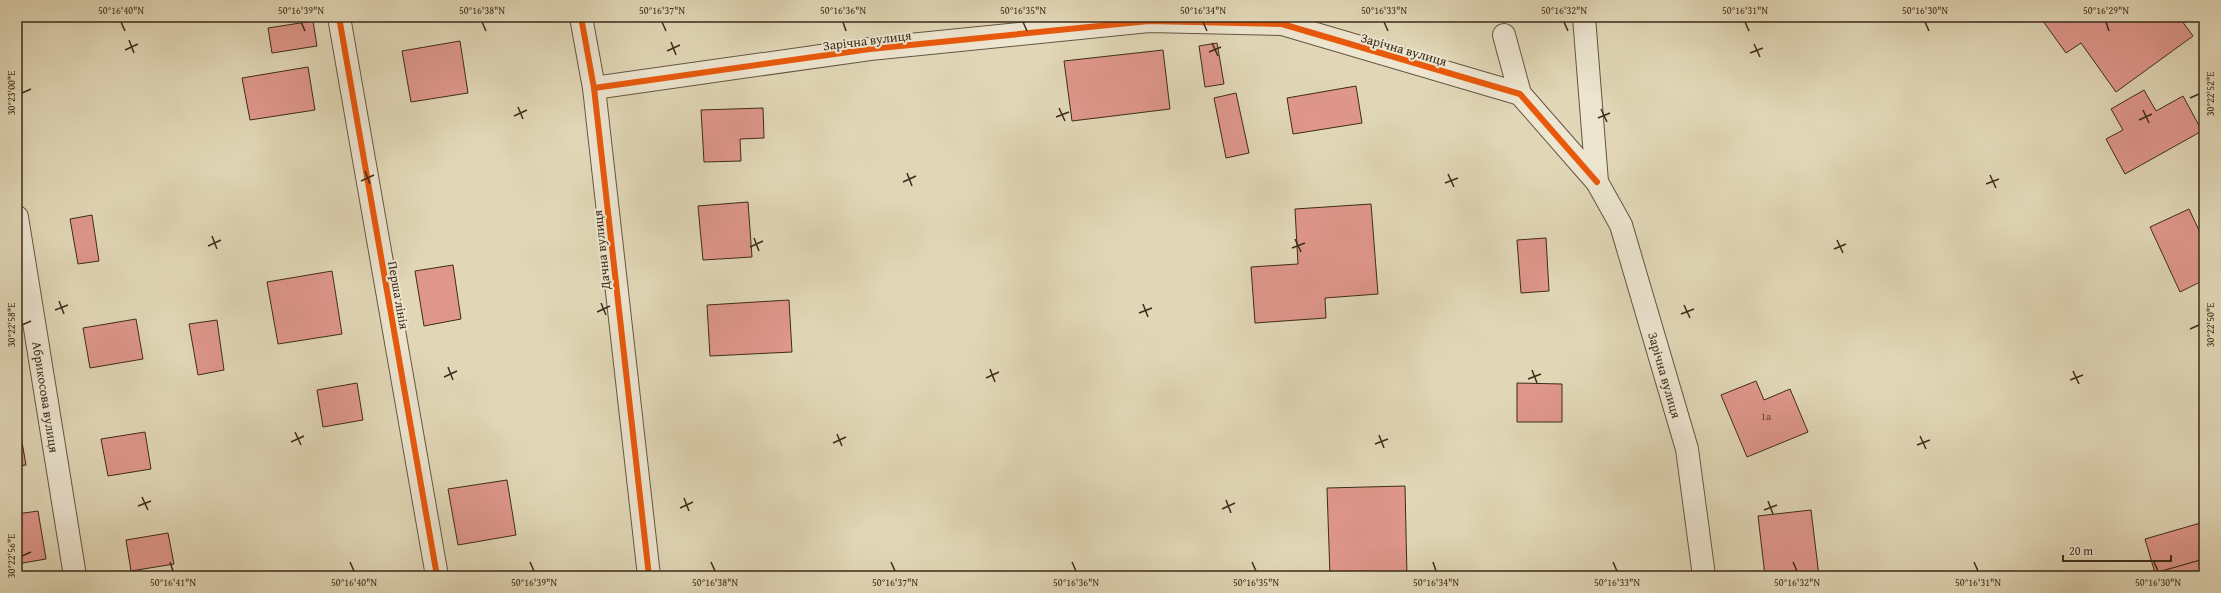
<svg xmlns="http://www.w3.org/2000/svg" width="2221" height="593" font-family="'Gentium Book Plus',serif">
	<rect width="100%" height="100%" fill="#e1d7b6"/>
	<filter id="stains"><feTurbulence type="fractalNoise" baseFrequency=".005" numOctaves="4"/><feColorMatrix values="0 0 0 0 .2 0 0 0 0 .09 0 0 0 0 .02 0 0 0 .5 -.17"/></filter>
	<radialGradient id="worn" r=".72"><stop offset=".6" stop-color="#630" stop-opacity="0"/><stop offset="1" stop-color="#630" stop-opacity=".3"/></radialGradient>
	<g fill="#df978b" stroke="#3d2b1a">
		<path d="M2040 17H2179L2193 36 2116 92 2081 43 2066 53Z"/>
		<path d="M313 21 317 46 272 53 268 28Z"/>
		<path d="M460 41 468 93 411 102 402 51Z"/>
		<path d="M1217 43 1224 84 1205 87 1199 46Z"/>
		<path d="M1163 50 1170 109 1072 121 1064 61Z"/>
		<path d="M308 67 315 110 250 120 242 78Z"/>
		<path d="M1356 86 1362 123 1293 134 1287 98Z"/>
		<path d="M2144 90 2156 111 2183 96 2202 131 2125 174 2106 139 2123 130 2111 109Z"/>
		<path d="M1236 93 1249 153 1226 158 1214 98Z"/>
		<path d="M763 108 764 138 740 139 741 161 704 162 701 110Z"/>
		<path d="M748 202 752 257 703 260 698 206Z"/>
		<path d="M1371 204 1378 294 1325 298 1326 318 1255 323 1251 267 1298 264 1295 209Z"/>
		<path d="M2189 209 2204 241V280L2180 292 2150 227Z"/>
		<path d="M92 215 99 261 78 264 70 219Z"/>
		<path d="M1546 238 1549 291 1521 293 1517 240Z"/>
		<path d="M453 265 461 319 424 326 415 271Z"/>
		<path d="M332 271 342 334 278 344 267 282Z"/>
		<path d="M789 300 792 352 710 356 707 305Z"/>
		<path d="M136 319 143 359 90 368 83 328Z"/>
		<path d="M217 320 224 370 198 375 189 324Z"/>
		<path d="M1756 381 1764 400 1790 389 1808 432 1747 457 1721 395Z"/>
		<path d="M357 383 363 420 323 427 317 390Z"/>
		<path d="M1517 383 1562 384V422H1517Z"/>
		<path d="M17 425H19L26 465 17 466Z"/>
		<path d="M145 432 151 469 108 476 101 439Z"/>
		<path d="M507 480 516 535 458 545 448 489Z"/>
		<path d="M1405 486 1407 576H1330L1327 488Z"/>
		<path d="M1811 510 1819 576H1765L1758 516Z"/>
		<path d="M38 511 46 559 17 564V514Z"/>
		<path d="M2204 522V559L2155 573 2145 539Z"/>
		<path d="M168 533 174 564 131 571 126 540Z"/>
		<path d="M2204 559V576H2155V573Z"/>
		<path d="M1644 574V576H1599Z"/>
	</g>
	<g fill="none" stroke-linecap="round" stroke-linejoin="round">
		<defs>
			<g id="minor">
				<path d="M339 17 437 576"/>
				<path d="M581 17 594 88 649 576"/>
				<path d="M1584 17 1597 182 1621 225 1687 449 1704 576"/>
				<path d="M1504 35 1520 94"/>
				<path d="M594 88 870 49 1149 21 1282 24 1520 94 1597 182"/>
				<path d="M17 217 75 576"/>
			</g>
		</defs>
		<use href="#minor" stroke="#665641" stroke-width="24"/>
		<use href="#minor" stroke="#ece5d0" stroke-width="22"/>
		<defs>
			<g id="cycleway">
				<path d="M339 17 437 576"/>
				<path d="M581 17 594 88 649 576"/>
				<path d="M594 88 870 49 1149 21 1282 24 1520 94 1597 182"/>
			</g>
		</defs>
		<use href="#cycleway" stroke="#ece5d0" stroke-width="8"/>
		<use href="#cycleway" stroke="#e8590c" stroke-width="6"/>
	</g>
	<path fill="none" stroke="#3d2b1a" stroke-width="1.5" d="M121 22 125 31M301 22 305 31M482 22 486 31M662 22 666 31M843 22 846 31M1023 22 1027 31M1203 22 1207 31M1384 22 1388 31M1564 22 1568 31M1745 22 1749 31M1925 22 1929 31M2106 22 2109 31M129 40 134 53M671 42 676 55M1212 43 1218 56M1754 44 1760 57M125 50 138 44M667 51 680 45M1209 52 1221 47M1750 53 1763 48M22 93 31 89M2190 98 2199 94M518 107 523 119M1059 108 1065 121M1601 109 1607 122M2143 110 2149 123M514 116 527 110M1056 117 1069 112M1598 118 1610 113M2139 120 2152 114M365 171 370 184M907 173 912 186M1448 174 1454 187M1990 175 1996 188M361 181 374 175M903 182 916 176M1445 183 1458 178M1986 184 1999 179M212 236 217 249M754 238 759 251M1295 239 1301 252M1837 240 1843 253M208 246 221 240M750 247 763 241M1292 248 1305 243M1834 249 1846 244M59 301 64 314M601 303 606 315M1143 304 1148 317M1684 305 1690 318M55 310 68 305M597 312 610 306M1139 313 1152 308M1681 314 1694 309M22 325 31 321M2190 329 2199 325M448 367 453 380M990 369 995 382M1532 370 1537 383M2073 371 2079 384M444 377 457 371M986 378 999 372M1528 379 1541 374M2070 380 2083 375M295 432 301 445M837 434 842 446M1379 435 1384 448M1920 436 1926 449M291 442 304 436M833 443 846 437M1375 444 1388 439M1917 445 1930 440M142 497 148 510M684 498 689 511M1226 500 1231 513M1768 501 1773 514M138 506 151 501M680 508 693 502M1222 509 1235 503M1764 510 1777 505M22 556 31 552M170 562 173 571M350 562 354 571M530 562 534 571M711 562 715 571M891 562 895 571M1072 562 1076 571M1252 562 1256 571M1433 562 1436 571M1613 562 1617 571M1793 562 1797 571M1974 562 1978 571M2154 562 2158 571"/>
	<g text-anchor="middle" stroke-width="4" stroke-linejoin="round" paint-order="stroke">
		<g font-size="11" fill="#664636">
			<text x="1766" y="420">1а</text>
		</g>
		<g font-size="13" fill="#3d2b1a" stroke="#ece5d0">
			<text transform="translate(867 40) rotate(-7)" y="5">Зарічна вулиця</text>
			<text transform="translate(1404 49) rotate(16)" y="5">Зарічна вулиця</text>
			<text transform="translate(601 250) rotate(-96)" y="5">Дачна вулиця</text>
			<text transform="translate(399 295) rotate(80)" y="5">Перша лінія</text>
			<text transform="translate(1665 375) rotate(74)" y="5">Зарічна вулиця</text>
			<text transform="translate(46 397) rotate(81)" y="5">Абрикосова вулиця</text>
		</g>
	</g>
	<rect width="2221" height="593" fill="none" stroke="#e1d7b6" stroke-width="44"/>
	<path d="M2063 555v6h108v-6" fill="none" stroke="#3d2b1a" stroke-width="2"/>
	<text x="2069" y="555" font-size="12" fill="#3d2b1a" stroke="#ece5d0" stroke-width="3" paint-order="stroke">20 m</text>
	<rect x="22" y="22" width="2177" height="549" fill="none" stroke="#3d2b1a" stroke-width="1.5"/>
	<g font-size="10" text-anchor="middle" fill="#3d2b1a">
		<text x="121" y="14">50°16'40"N</text>
		<text x="301" y="14">50°16'39"N</text>
		<text x="482" y="14">50°16'38"N</text>
		<text x="662" y="14">50°16'37"N</text>
		<text x="843" y="14">50°16'36"N</text>
		<text x="1023" y="14">50°16'35"N</text>
		<text x="1203" y="14">50°16'34"N</text>
		<text x="1384" y="14">50°16'33"N</text>
		<text x="1564" y="14">50°16'32"N</text>
		<text x="1745" y="14">50°16'31"N</text>
		<text x="1925" y="14">50°16'30"N</text>
		<text x="2106" y="14">50°16'29"N</text>
		<text transform="translate(11 93) rotate(-90)" y="4">30°23'00"E</text>
		<text transform="translate(2210 94) rotate(-90)" y="4">30°22'52"E</text>
		<text transform="translate(11 325) rotate(-90)" y="4">30°22'58"E</text>
		<text transform="translate(2210 325) rotate(-90)" y="4">30°22'50"E</text>
		<text transform="translate(11 556) rotate(-90)" y="4">30°22'56"E</text>
		<text x="173" y="586">50°16'41"N</text>
		<text x="354" y="586">50°16'40"N</text>
		<text x="534" y="586">50°16'39"N</text>
		<text x="715" y="586">50°16'38"N</text>
		<text x="895" y="586">50°16'37"N</text>
		<text x="1076" y="586">50°16'36"N</text>
		<text x="1256" y="586">50°16'35"N</text>
		<text x="1436" y="586">50°16'34"N</text>
		<text x="1617" y="586">50°16'33"N</text>
		<text x="1797" y="586">50°16'32"N</text>
		<text x="1978" y="586">50°16'31"N</text>
		<text x="2158" y="586">50°16'30"N</text>
	</g>
	<rect width="100%" height="100%" filter="url(#stains)"/>
	<rect width="100%" height="100%" fill="url(#worn)"/>
</svg>
